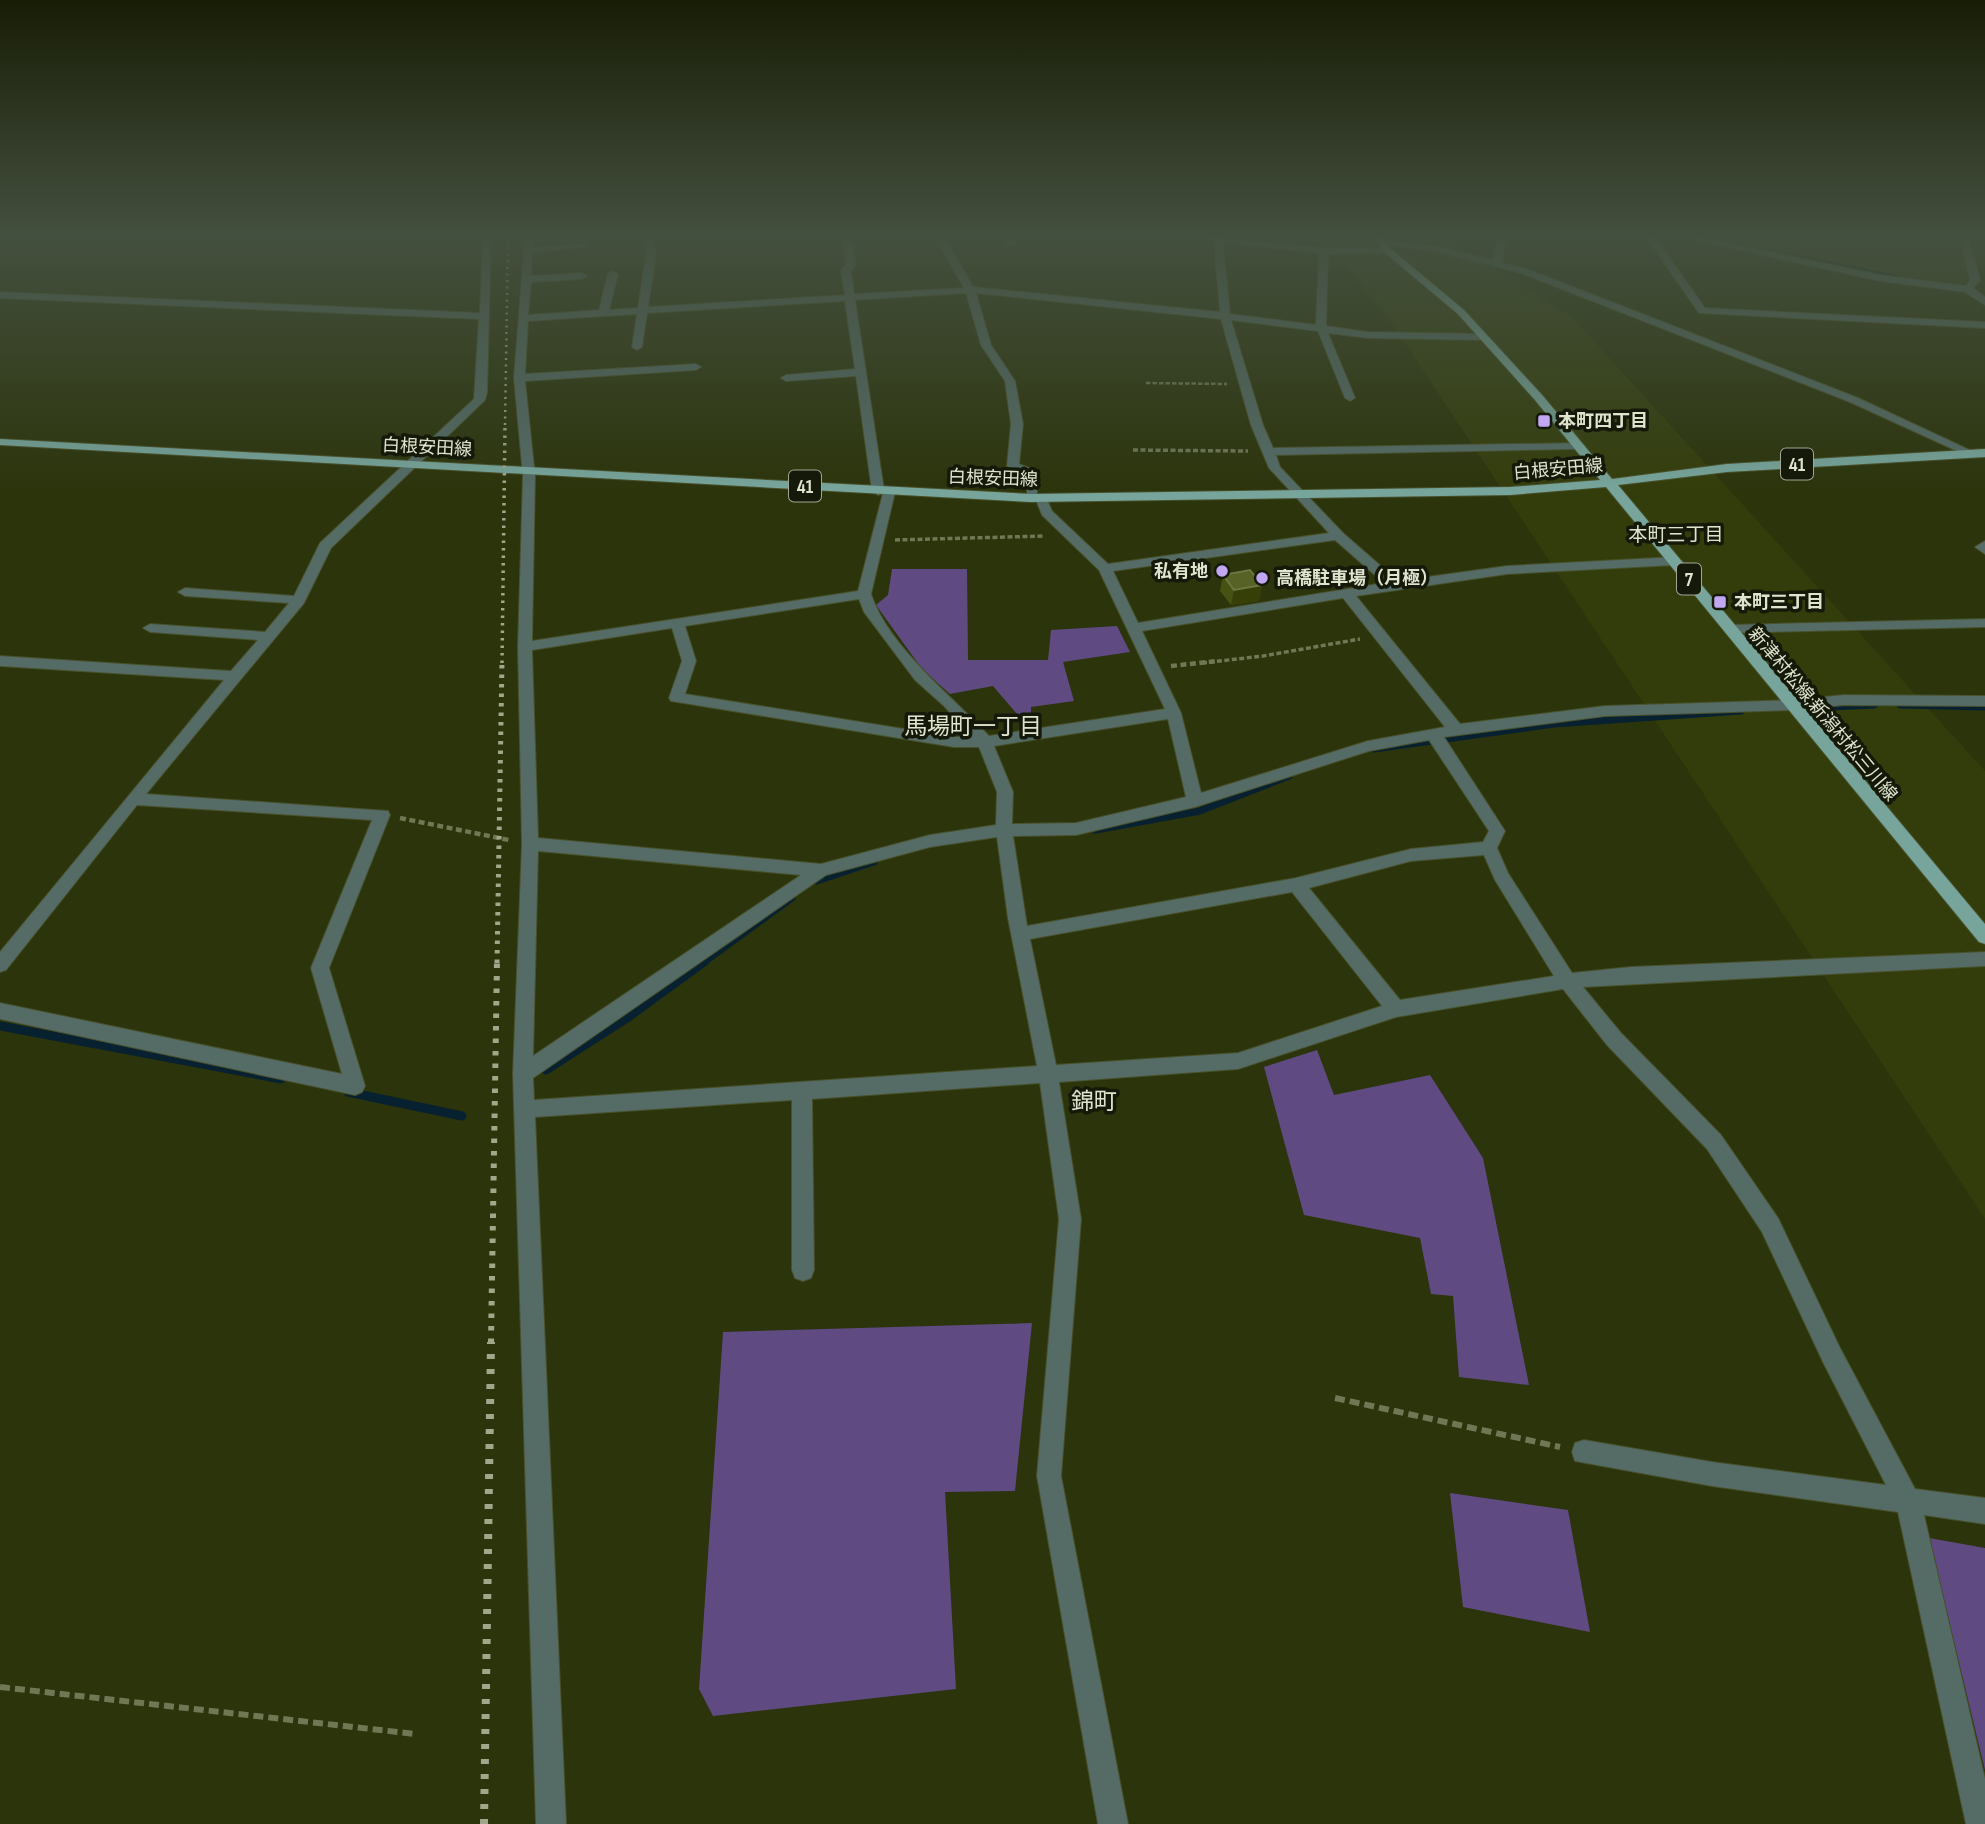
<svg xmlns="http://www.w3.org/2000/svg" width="1985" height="1824" font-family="'Sofia Sans Condensed','Noto Sans JP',sans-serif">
	<rect width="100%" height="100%" fill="#2b340b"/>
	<g fill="#333d0b">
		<path d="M1322 237H1445L1572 317 1985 771V1219L1389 319Z"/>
		<path d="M1706 237H1959L1970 279 1960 284 1898 275Z"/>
	</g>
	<g fill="#5f4a82">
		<path d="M892 569H967L968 660H1048L1051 630 1117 626 1130 652 1063 662 1074 701 1031 707V719L1023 721 993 686 950 694 922 669 876 605 888 595Z"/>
		<path d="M1317 1050 1334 1095 1430 1075 1483 1158 1529 1385 1459 1377 1453 1296 1431 1294 1420 1238 1304 1215 1264 1067Z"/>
		<path d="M1032 1323 1015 1491 945 1492 956 1689 713 1716 699 1689 723 1332Z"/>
		<path d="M1450 1493 1568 1510 1590 1632 1463 1607Z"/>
		<path d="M1929 1538 1985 1548V1770Z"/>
	</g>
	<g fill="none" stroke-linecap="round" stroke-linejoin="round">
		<path stroke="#082131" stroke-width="4.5" d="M1745 247 1900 278"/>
		<g stroke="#082131" stroke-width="7">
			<path d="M1900 705 1985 707"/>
			<path d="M1810 708 1874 705"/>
			<path d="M1374 749 1554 724 1741 711"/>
			<path d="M1096 830 1200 811 1289 776"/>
			<path d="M817 881 874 862"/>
			<path d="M703 963 792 898"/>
		</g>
		<g stroke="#082131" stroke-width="9">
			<path d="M0 1026 281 1079"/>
			<path d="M546 1070 627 1018 705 961"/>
			<path d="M348 1092 462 1116"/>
		</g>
		<defs>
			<g id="street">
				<path d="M483 237H491L487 392 485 400 331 548 304 603 146 794 388 811 390 815 329 968 365 1086 362 1092 355 1095 0 1019V1003L342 1074 311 968 372 820 137 805 6 970 0 972V952L224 680 0 666V656L231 671 258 640 150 632 143 628 150 624 265 632 289 603 185 596 178 592 185 588 294 596 320 543 474 399 479 319 0 298V292L480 313Z"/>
				<path d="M525 237H533V248L585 243 590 246 532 253 531 276 582 273 587 276 582 279 531 282 528 315 599 310 608 274 613 271 618 274 609 310 638 308 646 255 644 237H652L656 255 648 307 845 295 841 271 846 264 842 243 847 240 852 243 856 264 851 271 854 294 964 288 935 237H944L973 287 1220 312 1214 242 1190 237H1222L1324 248H1390V252L1387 253 1328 254 1326 326 1368 332 1484 334 1489 337 1484 340 1368 338 1328 333 1355 398 1350 401 1345 398 1318 331 1231 320 1263 425 1273 448 1579 443 1585 446 1579 449 1276 455 1280 467 1343 533 1398 581 1507 566 1675 557 1682 561 1675 565 1507 574 1356 596 1460 724 1605 706 1793 700 1844 695 1985 696V706L1844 705 1793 710 1605 716 1444 737 1505 831 1497 848 1508 873 1572 973 1631 967 1985 952V966L1583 987 1621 1033 1721 1135 1778 1218 1840 1348 1915 1489 1985 1498V1524L1924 1515 1985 1779V1824H1966L1898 1512 1712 1486 1575 1461 1572 1452 1575 1443 1584 1440 1712 1462 1886 1485 1824 1364 1762 1232 1707 1149 1607 1045 1563 989 1396 1017 1238 1069 1059 1082 1081 1219 1061 1476 1128 1824H1098L1037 1476 1059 1219 1040 1083 812 1099 814 1270 811 1278 803 1281 795 1278 792 1270V1100L535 1117 566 1824H536L513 1074 522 844 518 647 523 476 514 378ZM1223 243 1319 253 1316 325 1230 314ZM966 293 981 345 1005 381 1011 424 1007 466 1027 476V501L1036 500 1042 515 1099 570 1165 709 989 736C952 696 888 646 871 594L895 492 889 488 884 490 855 300ZM976 293 1221 319 1251 425 1269 468 1329 533 1108 564 1052 511 1045 495H1037V471L1019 464 1023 424 1015 381 991 345ZM845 301 855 369 786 375 781 378 786 381 856 376 872 491 878 495 883 493 858 591 532 641 535 476 525 381 696 370 701 367 696 364 525 374 528 321 637 314 632 347 637 350 642 347 647 313ZM1335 540 1384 583 1138 623 1113 571ZM1343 598 1445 727 1368 741 1201 793 1181 713 1142 631ZM859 599 864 612 915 680 944 706 972 737H954L685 694 696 661 685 626ZM672 628 682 661 669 698 671 701 954 747H979L997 792 996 825 930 835 821 864 538 838 532 650ZM1168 719 1186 797 1076 823 1012 824 1013 792 994 746ZM1429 740 1489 831 1483 842 1411 849 1296 878 1027 926 1013 836 1076 835 1195 807 1369 751ZM997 837 1008 918 1037 1066 534 1100 533 1078 826 875 930 847ZM538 851 801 875 533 1056ZM1484 855 1495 880 1554 976 1400 1000 1309 888 1411 861ZM1292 892 1382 1006 1238 1053 1056 1065 1030 939Z"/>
				<path d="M1003 237H1012L1016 244 1008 246Z"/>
				<path d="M1498 237H1506L1502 263 1527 269 1858 398 1978 454 1968 456 1850 402 1521 273 1437 252 1375 243 1380 240 1437 246 1493 260Z"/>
				<path d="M1646 237H1655L1705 308 1985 322V328L1699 313Z"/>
				<path d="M1681 237H1698L1880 275 1966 286 1970 280 1960 237H1968L1980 280 1973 288 1985 297V305L1965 292 1880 281Z"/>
				<path d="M1985 541V554L1975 547Z"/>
				<path d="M1985 619V627L1730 633 1723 629 1730 625Z"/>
			</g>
			<path id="primary" d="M1373 237H1382L1390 248 1464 310 1543 396 1612 479 1727 464 1985 449V457L1727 472 1618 485 1985 924V944L1979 942 1606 487 1510 495 1031 502 0 445V439L1031 494 1510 487 1600 480 1535 400 1458 314 1384 252Z"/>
		</defs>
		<use href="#street" stroke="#48502a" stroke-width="2"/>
		<use href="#primary" stroke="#48502a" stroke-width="2"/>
		<path stroke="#6f7755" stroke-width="2.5" stroke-dasharray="4.5 2" stroke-linecap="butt" d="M1146 383 1227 384"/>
		<g stroke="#6f7755" stroke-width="3.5" stroke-dasharray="5 2.5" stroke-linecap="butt">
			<path d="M1133 450 1248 451"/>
			<path d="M895 540 1044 536"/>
			<path d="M1202 663 1263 656 1360 639"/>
		</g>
		<g stroke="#6f7755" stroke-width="4.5" stroke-dasharray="6 3.5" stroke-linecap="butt">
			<path d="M1171 666 1218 661"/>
			<path d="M400 818 509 840"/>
		</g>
		<g stroke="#6f7755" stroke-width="6" stroke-dasharray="10 5" stroke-linecap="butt">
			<path d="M1335 1398 1560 1447"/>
			<path d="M0 1687 415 1734"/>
		</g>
		<use href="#street" fill="#546b66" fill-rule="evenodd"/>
		<use href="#primary" fill="#77a59c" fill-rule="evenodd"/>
		<path stroke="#a0a78b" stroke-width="2.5" stroke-dasharray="2 4.5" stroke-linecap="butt" d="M505 425 508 237"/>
		<path stroke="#a0a78b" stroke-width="3.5" stroke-dasharray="2.5 5" stroke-linecap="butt" d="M502 663 505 424"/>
		<path stroke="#a0a78b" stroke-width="5" stroke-dasharray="3.5 6" stroke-linecap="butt" d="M497 963 502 661"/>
		<path stroke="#a0a78b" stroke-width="6" stroke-dasharray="4.5 8" stroke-linecap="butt" d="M491 1343 497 961"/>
		<path stroke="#a0a78b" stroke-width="8" stroke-dasharray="5 10" stroke-linecap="butt" d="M484 1824 491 1342"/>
	</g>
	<g fill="#465213">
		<path d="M1849 237H1878L1876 241Z"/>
		<path d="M1223 575 1262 585 1259 601 1231 605 1220 591Z"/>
	</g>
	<path fill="#353f07" d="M1262 585 1259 601 1231 605 1234 590Z"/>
	<path fill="#576227" stroke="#6c7641" stroke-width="2" d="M1250 570 1262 585 1234 590 1223 575Z"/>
	<linearGradient id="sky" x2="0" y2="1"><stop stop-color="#181d06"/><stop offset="0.48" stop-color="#44503f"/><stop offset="1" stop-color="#44503f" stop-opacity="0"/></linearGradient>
	<rect width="1985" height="492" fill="url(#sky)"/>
	<g fill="#c2a7f2" stroke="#151909" stroke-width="2.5">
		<rect x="1537" y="414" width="14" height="14" rx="3.5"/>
		<circle cx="1222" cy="571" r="7"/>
		<circle cx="1262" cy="578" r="7"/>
		<rect x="1713" y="595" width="14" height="14" rx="3.5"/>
	</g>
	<g text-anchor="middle" stroke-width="7" stroke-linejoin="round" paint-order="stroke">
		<g font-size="18" font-weight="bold" fill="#dee4ce" stroke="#151909" text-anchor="start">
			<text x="1558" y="427">本町四丁目</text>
			<text x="1208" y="577" text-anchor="end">私有地</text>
			<text x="1276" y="584">高橋駐車場（月極）</text>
			<text x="1734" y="608">本町三丁目</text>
		</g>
		<g font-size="18" fill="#dee4ce" stroke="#151909">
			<text transform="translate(427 447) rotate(3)" y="6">白根安田線</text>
			<text transform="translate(1558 469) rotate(-5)" y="6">白根安田線</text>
			<text transform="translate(993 478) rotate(2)" y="6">白根安田線</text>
			<text transform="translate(1823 714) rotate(50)" y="6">新津村松線;新潟村松三川線</text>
		</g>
		<g fill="#151909" stroke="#a2a793" stroke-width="2">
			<rect x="1781" y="448.5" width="32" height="31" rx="5"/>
			<rect x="789" y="470.5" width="32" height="31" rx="5"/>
			<rect x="1677" y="563.5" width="24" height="31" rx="5"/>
		</g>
		<g font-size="19" font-weight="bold" fill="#dee4ce">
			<text x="1797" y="471">41</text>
			<text x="805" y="493">41</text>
			<text x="1689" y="586">7</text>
		</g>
		<g font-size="19" fill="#dee4ce" stroke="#151909">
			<text x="1676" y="541">本町三丁目</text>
		</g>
		<g font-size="23" fill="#dee4ce" stroke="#151909">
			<text x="973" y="734">馬場町一丁目</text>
			<text x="1094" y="1109">錦町</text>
		</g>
	</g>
</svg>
